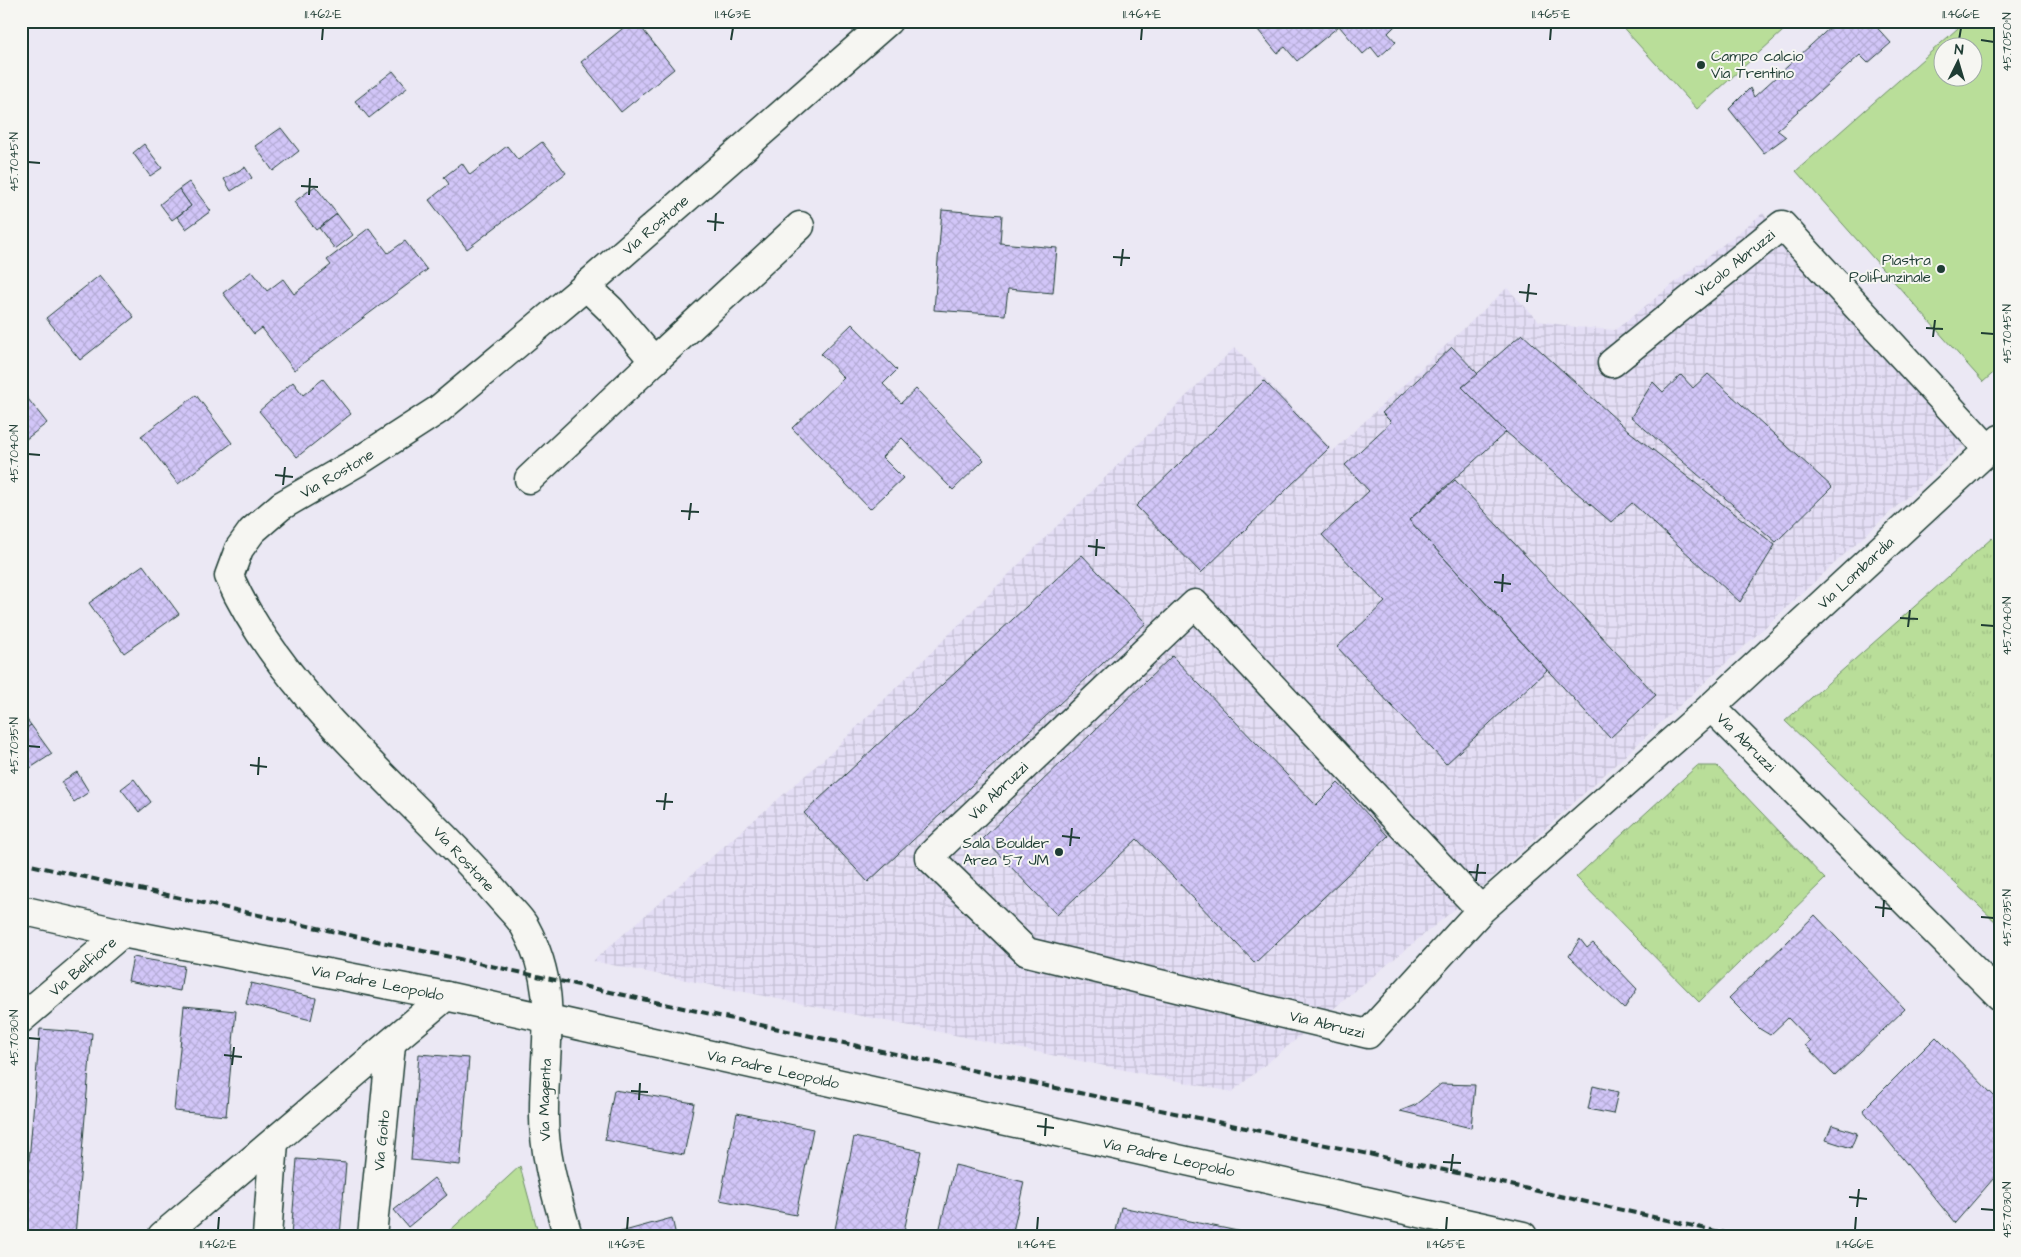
<svg xmlns="http://www.w3.org/2000/svg" width="2021" height="1257" font-family="'Architects Daughter',sans-serif">
	<defs>
		<pattern id="industrial-grid" width="8" height="8" patternUnits="userSpaceOnUse" patternTransform="scale(1.25)"><rect width="8" height="8" fill="#e4def5"/><path d="M0 4h8M4 0v8" fill="none" stroke="#c3bfd3"/></pattern>
		<pattern id="grass-tufts" width="24" height="20" patternUnits="userSpaceOnUse" patternTransform="scale(1.25)"><rect width="24" height="20" fill="#b9de99"/><path d="M3 7l-1-3M5 7V3M7 7l1-3M15 17l-1-3M17 17v-4M19 17l1-3" fill="none" stroke="#9fbf84"/></pattern>
		<pattern id="building-cross-hatch" width="8" height="8" patternUnits="userSpaceOnUse" patternTransform="scale(1.25)"><rect width="8" height="8" fill="#d2c6f8"/><path d="M0 0l8 8M0 8l8-8" fill="none" stroke="#b4abd5"/></pattern>
	</defs>
	<rect width="100%" height="100%" fill="#ebe8f4"/>
	<filter id="ink" filterUnits="userSpaceOnUse"><feTurbulence type="fractalNoise" baseFrequency=".02" numOctaves="2"/><feDisplacementMap in="SourceGraphic" scale="10" xChannelSelector="R" yChannelSelector="G"/><feConvolveMatrix kernelMatrix="1 2 1 2 8 2 1 2 1" color-interpolation-filters="sRGB"/></filter>
	<g filter="url(#ink)">
		<path fill="url(#industrial-grid)" d="M1763 213 1968 441 1483 886 1232 1092 593 961 833 751 1235 347 1333 451 1507 288 1539 321 1576 327 1615 330Z"/>
		<g fill="url(#grass-tufts)" stroke="#6c8e66">
			<path d="M1992 538 2000 546V926L1785 721Z"/>
			<path d="M1697 766H1717L1825 879 1699 1002 1576 877Z"/>
		</g>
		<g fill="#b9de99" stroke="#6c8e66" fill-rule="evenodd">
			<path d="M1617 21H1794L1697 109Z"/>
			<path d="M1966 21H1996L2000 25V367L1983 382 1796 171ZM1944 48H1974V78H1944Z"/>
			<path d="M520 1166 539 1236H444Z"/>
		</g>
		<g fill="url(#building-cross-hatch)" stroke="#1f3d34">
			<path d="M632 21H636L674 69 621 112 581 62Z"/>
			<path d="M1262 21H1391L1395 26 1388 33 1396 42 1379 57 1371 47 1363 54 1339 26 1297 61 1285 47 1277 53 1258 30 1265 25Z"/>
			<path d="M1833 21H1871L1891 43 1868 63 1860 55 1777 130 1786 137 1764 153 1729 109 1750 88 1754 97 1834 24Z"/>
			<path d="M393 71 407 88 369 118 355 101Z"/>
			<path d="M281 128 299 151 273 171 255 146Z"/>
			<path d="M542 142 566 173 467 249 429 200 449 184 444 177 462 163 470 175 507 146 518 160Z"/>
			<path d="M144 144 162 168 150 176 133 153Z"/>
			<path d="M245 167 252 178 231 191 224 179Z"/>
			<path d="M189 182 211 211 186 229 177 217 191 206 179 189Z"/>
			<path d="M315 186 337 214 316 230 294 202Z"/>
			<path d="M179 189 191 206 172 220 160 204Z"/>
			<path d="M942 210 1002 215 1000 243 1057 248 1053 293 1008 289 1005 315 934 310Z"/>
			<path d="M337 214 353 235 335 249 319 228Z"/>
			<path d="M369 228 388 253 405 241 427 270 294 370 262 328 254 334 223 293 252 271 267 291 283 279 294 294 331 265 327 260Z"/>
			<path d="M100 275 134 317 80 360 46 318Z"/>
			<path d="M852 324 897 370 883 384 901 403 916 389 984 460 953 490 902 438 882 457 903 478 870 509 792 428 844 378 821 354Z"/>
			<path d="M1522 334 1630 432 1775 545 1740 602 1632 503 1611 522 1506 432 1462 387Z"/>
			<path d="M1452 347 1478 374 1462 387 1506 432 1409 520 1547 670 1446 764 1337 647 1385 602 1322 535 1369 491 1345 465 1391 422 1382 413Z"/>
			<path d="M1708 374 1832 487 1776 542 1631 417 1653 382 1663 392 1681 375 1693 388Z"/>
			<path d="M323 379 351 414 297 457 259 411 293 382 303 395Z"/>
			<path d="M1264 381 1329 448 1201 573 1136 506Z"/>
			<path d="M21 390 47 423 21 443Z"/>
			<path d="M196 395 232 443 178 484 141 436Z"/>
			<path d="M1455 480 1656 695 1610 738 1409 520Z"/>
			<path d="M1082 555 1146 623 868 882 804 813Z"/>
			<path d="M143 565 179 614 124 653 89 603Z"/>
			<path d="M1172 656 1316 805 1338 783 1388 836 1255 963 1137 839 1057 915 983 838Z"/>
			<path d="M21 712 31 725 21 732Z"/>
			<path d="M31 725 52 754 21 774V732Z"/>
			<path d="M77 772 89 792 74 802 61 782Z"/>
			<path d="M134 779 151 802 139 812 121 789Z"/>
			<path d="M1815 915 1905 1009 1835 1076 1805 1045 1810 1041 1788 1018 1770 1035 1760 1029 1729 998Z"/>
			<path d="M1580 939 1587 948 1593 943 1637 989 1624 1009 1569 956Z"/>
			<path d="M133 957 184 966 180 991 128 981Z"/>
			<path d="M251 983 316 998 311 1020 246 1004Z"/>
			<path d="M184 1006 236 1011 226 1116 174 1111Z"/>
			<path d="M40 1029 92 1033 75 1236 23 1233Z"/>
			<path d="M1936 1037 2000 1102V1171L1955 1223 1863 1110Z"/>
			<path d="M419 1054 469 1058 460 1165 411 1160Z"/>
			<path d="M1441 1084 1475 1085 1471 1128 1400 1111 1415 1105Z"/>
			<path d="M1593 1086 1618 1092 1613 1114 1588 1109Z"/>
			<path d="M614 1090 694 1103 684 1155 605 1140Z"/>
			<path d="M737 1113 813 1129 796 1215 720 1200Z"/>
			<path d="M1832 1125 1857 1133 1851 1148 1826 1140Z"/>
			<path d="M854 1137 921 1151 903 1236 834 1234Z"/>
			<path d="M297 1159 346 1163 340 1236H291Z"/>
			<path d="M955 1165 1024 1182 1012 1236H938Z"/>
			<path d="M434 1178 447 1195 408 1227 394 1210Z"/>
			<path d="M1121 1207 1262 1236H1115Z"/>
			<path d="M672 1218 676 1236H618L617 1233Z"/>
		</g>
		<g fill="none" stroke-linecap="round" stroke-linejoin="round">
			<defs>
				<g id="street">
					<path d="M586 286 611 310 654 361 800 226"/>
					<path id="s1" d="M1612 363 1782 225 1988 449"/>
					<path d="M529 479 654 361"/>
					<path id="s2" d="M1711 707 2000 996"/>
					<path id="s3" d="M21 910 122 933 446 996 1523 1236"/>
					<path id="s4" d="M1481 910 1195 604 929 857 1027 952 1368 1034 1481 910 1711 707 2000 439"/>
					<path id="s5" d="M21 1019 122 933"/>
					<path d="M162 1236 446 996"/>
					<path d="M267 1236 274 1142"/>
					<path id="s6" d="M372 1236 391 1045"/>
					<path id="s7" d="M568 1236C556 1194 543 1154 544 1110 544 1042 560 991 525 927 520 918 511 910 505 903 485 880 465 858 444 837 369 761 272 675 229 576L239 549 252 531 281 506 359 461 438 410 586 286 888 21"/>
				</g>
			</defs>
			<use href="#street" stroke="#1f3d34" stroke-width="31"/>
			<use href="#street" stroke="#f6f6f2" stroke-width="28"/>
			<path stroke="#1f3d34" stroke-width="4" stroke-dasharray="8 4" stroke-linecap="butt" d="M21 863 820 1038 1444 1170 1738 1236"/>
		</g>
	</g>
	<path fill="none" stroke="#1f3d34" stroke-width="2" d="M322 40 323 28M731 40 733 28M1141 40 1142 28M1550 40 1551 28M1959 40 1961 28M1981 40 1994 42M28 162 40 163M301 186 318 187M309 195 310 178M707 221 724 223M715 231 716 213M1113 257 1130 258M1121 266 1123 249M1519 292 1537 294M1527 302 1529 284M1926 328 1943 329M1981 333 1994 334M1933 337 1935 320M28 454 40 455M275 475 293 477M283 485 285 467M681 511 699 512M689 520 691 503M1088 546 1105 548M1096 556 1097 539M1494 582 1511 584M1502 592 1503 574M1900 618 1918 619M1981 625 1994 626M1908 627 1910 610M28 746 40 747M250 765 267 767M258 775 259 757M656 801 673 802M664 810 666 793M1062 836 1080 838M1070 846 1072 828M1469 872 1486 873M1476 881 1478 864M1875 907 1892 909M1883 917 1884 900M1981 917 1994 918M28 1038 40 1039M224 1055 242 1057M232 1065 234 1047M631 1091 648 1092M639 1100 640 1083M1037 1126 1054 1128M1045 1136 1046 1118M1443 1162 1461 1163M1451 1171 1453 1154M1849 1197 1867 1199M1857 1207 1859 1189M1981 1209 1994 1210M218 1230 219 1217M627 1230 628 1217M1037 1230 1038 1217M1446 1230 1447 1217M1855 1230 1856 1217"/>
	<g fill="#1f3d34" stroke="#f6f6f2" stroke-width="2">
		<circle cx="1701" cy="65" r="5"/>
		<circle cx="1941" cy="269" r="5"/>
		<circle cx="1059" cy="852" r="5"/>
	</g>
	<g text-anchor="middle" stroke-width="4" stroke-linejoin="round" paint-order="stroke">
		<g font-size="15" fill="#1f3d34" stroke="#f6f6f2" text-anchor="end">
			<text x="1711" y="61" text-anchor="start">Campo calcio<tspan x="1711" dy="17">Via Trentino</tspan></text>
			<text x="1931" y="265">Piastra<tspan x="1931" dy="17">Polifunzinale</tspan></text>
			<text x="1049" y="848">Sala Boulder<tspan x="1049" dy="17">Area 57 JM</tspan></text>
		</g>
		<g font-size="15" fill="#1f3d34" stroke="#f6f6f2">
			<text dy="5" stroke="none"><textPath href="#s7" startOffset="1336">Via Rostone</textPath></text>
			<text dy="5" stroke="none"><textPath href="#s1" startOffset="158">Vicolo Abruzzi</textPath></text>
			<text dy="5" stroke="none"><textPath href="#s7" startOffset="931">Via Rostone</textPath></text>
			<text dy="5" stroke="none"><textPath href="#s4" startOffset="1945">Via Lombardia</textPath></text>
			<text dy="5" stroke="none"><textPath href="#s2" startOffset="50">Via Abruzzi</textPath></text>
			<text transform="translate(998 791) rotate(-44)" y="5">Via Abruzzi</text>
			<text transform="translate(464 859) rotate(47)" y="5">Via Rostone</text>
			<text dy="5" stroke="none"><textPath href="#s5" startOffset="81">Via Belfiore</textPath></text>
			<text dy="5" stroke="none"><textPath href="#s3" startOffset="364">Via Padre Leopoldo</textPath></text>
			<text dy="5" stroke="none"><textPath href="#s4" startOffset="1231">Via Abruzzi</textPath></text>
			<text dy="5" stroke="none"><textPath href="#s3" startOffset="769">Via Padre Leopoldo</textPath></text>
			<text dy="5" stroke="none"><textPath href="#s7" startOffset="139">Via Magenta</textPath></text>
			<text dy="5" stroke="none"><textPath href="#s6" startOffset="96">Via Goito</textPath></text>
			<text dy="5" stroke="none"><textPath href="#s3" startOffset="1174">Via Padre Leopoldo</textPath></text>
		</g>
	</g>
	<rect width="2021" height="1257" fill="none" stroke="#f6f6f2" stroke-width="55"/>
	<g transform="translate(1958 62) rotate(5)"><circle r="24" fill="#f6f6f2" stroke="#a0aca6"/>
	<path d="M0-4L9 19L0 12L-9 19Z" fill="#1f3d34"/>
	<text y="-8" font-size="14" font-weight="bold" text-anchor="middle" fill="#1f3d34">N</text>
	</g>
	<rect x="28" y="28" width="1966" height="1202" fill="none" stroke="#1f3d34" stroke-width="2"/>
	<g font-size="12" text-anchor="middle" fill="#1f3d34">
		<text x="323" y="18">11.462°E</text>
		<text x="733" y="18">11.463°E</text>
		<text x="1142" y="18">11.464°E</text>
		<text x="1551" y="18">11.465°E</text>
		<text x="1961" y="18">11.466°E</text>
		<text transform="translate(2007 42) rotate(-90)" y="4">45.7050°N</text>
		<text transform="translate(14 162) rotate(-90)" y="4">45.7045°N</text>
		<text transform="translate(2007 334) rotate(-90)" y="4">45.7045°N</text>
		<text transform="translate(14 454) rotate(-90)" y="4">45.7040°N</text>
		<text transform="translate(2007 626) rotate(-90)" y="4">45.7040°N</text>
		<text transform="translate(14 746) rotate(-90)" y="4">45.7035°N</text>
		<text transform="translate(2007 918) rotate(-90)" y="4">45.7035°N</text>
		<text transform="translate(14 1038) rotate(-90)" y="4">45.7030°N</text>
		<text transform="translate(2007 1210) rotate(-90)" y="4">45.7030°N</text>
		<text x="218" y="1248">11.462°E</text>
		<text x="627" y="1248">11.463°E</text>
		<text x="1037" y="1248">11.464°E</text>
		<text x="1446" y="1248">11.465°E</text>
		<text x="1855" y="1248">11.466°E</text>
	</g>
</svg>
